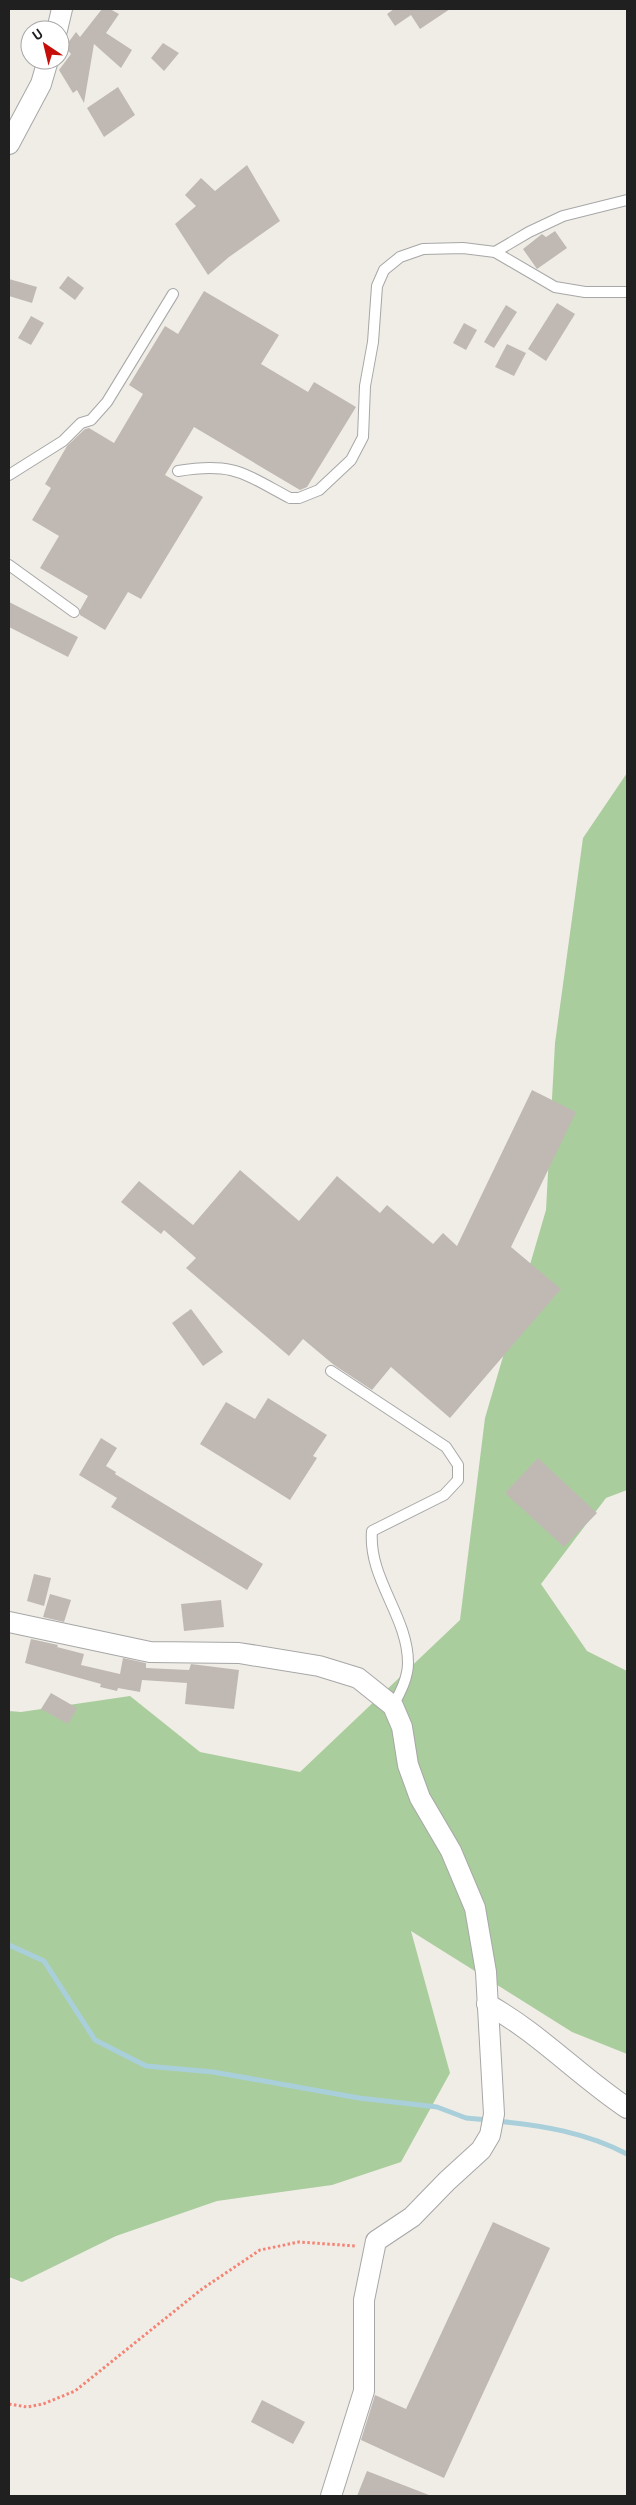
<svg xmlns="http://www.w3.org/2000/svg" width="636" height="2505" font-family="'PT Sans',sans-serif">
	<rect width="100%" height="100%" fill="#f0ede7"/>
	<path fill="#aacd9d" d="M627 773V1490L606 1498 541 1584 587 1651 627 1671V2054L572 2032 411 1931 450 2073 401 2162 332 2185 217 2201 116 2236 22 2282 9 2277V1711L21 1712 130 1696 200 1752 300 1772 460 1620 485 1418 546 1210 555 1043 583 838Z"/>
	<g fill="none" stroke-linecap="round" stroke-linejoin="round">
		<g stroke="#a9cfdb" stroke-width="5">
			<path d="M9 1945 44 1961 95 2040 146 2066 213 2072 359 2098 437 2107 466 2118 488 2120"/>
			<path d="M496 2121C542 2125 587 2133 627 2154"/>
		</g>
	</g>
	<g fill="#c0b9b3">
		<path d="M102 9H110L119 14 106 33 132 50 121 68 94 44 84 103 77 90 73 93 59 70 71 54 65 47 76 32 80 37Z"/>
		<path d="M394 9H450L420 29 411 15 395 26 387 14Z"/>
		<path d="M163 43 179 53 164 71 151 58Z"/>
		<path d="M118 87 135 115 104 137 87 108Z"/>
		<path d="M247 165 280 221 229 257 208 275 175 224 196 206 185 195 201 178 215 191Z"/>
		<path d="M555 231 567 248 537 269 523 249 542 234 546 237Z"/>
		<path d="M68 276 84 288 75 300 59 288Z"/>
		<path d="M9 279 37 287 32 303 9 296Z"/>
		<path d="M204 291 279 335 261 364 308 392 314 382 356 407 307 487 300 490 194 427 165 475 203 497 141 599 128 592 105 630 80 615V610L88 596 40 568 59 536 32 520 51 488 45 484 67 446 85 429 89 428 114 443 143 394 129 385 165 326 178 334Z"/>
		<path d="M557 303 575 314 546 361 528 349Z"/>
		<path d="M506 305 517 312 494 348 484 342Z"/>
		<path d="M31 316 44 323 31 345 18 338Z"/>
		<path d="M464 323 477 330 466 350 453 343Z"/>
		<path d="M507 344 526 353 514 376 495 367Z"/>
		<path d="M9 602 78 637 68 657 9 627Z"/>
		<path d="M532 1090 576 1112 511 1247 561 1289 450 1418 391 1367 372 1390 334 1365 303 1339 289 1356 186 1268 196 1258 164 1230 161 1234 121 1202 139 1181 193 1225 240 1170 299 1221 337 1176 380 1213 387 1205 433 1244 443 1233 457 1246Z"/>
		<path d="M191 1309 223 1352 203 1366 172 1323Z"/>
		<path d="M268 1398 327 1435 313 1456 317 1458 290 1500 200 1444 226 1402 255 1419Z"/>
		<path d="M101 1438 117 1448 106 1466 116 1472 115 1474 263 1564 247 1590 111 1507 117 1498 79 1475Z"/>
		<path d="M538 1458 597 1513 564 1547 505 1493Z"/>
		<path d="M34 1574 51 1578 44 1606 27 1601Z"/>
		<path d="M50 1594 71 1600 64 1622 43 1617Z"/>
		<path d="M221 1600 224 1627 184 1631 181 1604Z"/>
		<path d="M31 1639 58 1645 57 1647 84 1654 81 1665 120 1674 123 1658 146 1663V1668L189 1670 191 1664 239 1670 234 1709 185 1704 187 1683 142 1680 140 1692 118 1688 117 1691 100 1687 101 1684 25 1663Z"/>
		<path d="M51 1693 77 1708 68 1724 41 1709Z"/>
		<path d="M493 2222 550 2248 444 2478 361 2440 375 2395 406 2409Z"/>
		<path d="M262 2400 305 2422 293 2444 251 2422Z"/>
		<path d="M367 2471 429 2495V2496H357Z"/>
	</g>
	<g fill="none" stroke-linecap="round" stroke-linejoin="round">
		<defs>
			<g id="service">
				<path d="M495 252 529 232 563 216 627 200"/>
				<path d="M178 471C233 462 243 473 290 498H299L319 490 351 460 363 437 365 386 373 342 377 286 384 270 400 257 423 249 463 248 495 252 555 287 585 292H627"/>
				<path d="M9 475 63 441 81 423 91 420 107 402 173 294"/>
				<path d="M9 565 74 612"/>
				<path d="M331 1371 446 1447 458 1465V1480L444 1495 372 1531C368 1579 408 1616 408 1663 408 1678 400 1693 393 1706"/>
			</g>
			<g id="minor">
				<path d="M57 30 62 9"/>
				<path d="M9 144 41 84 48 60"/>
				<path d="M9 1622 150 1652 239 1653 319 1666 358 1678 393 1706 402 1727 408 1765 420 1798 451 1851 475 1908 486 1972 494 2114 490 2135 481 2150 447 2181 412 2217 376 2241 364 2300V2391L331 2496"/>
				<path d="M487 2004C538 2032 579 2076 627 2108"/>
			</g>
		</defs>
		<use href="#service" stroke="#a7a7a7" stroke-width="12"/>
		<use href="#minor" stroke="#a7a7a7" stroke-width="22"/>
		<path stroke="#f48474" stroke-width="3" stroke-dasharray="2.5 2.5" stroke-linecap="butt" d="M9 2404 27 2407 43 2404 75 2391 202 2289 260 2250 299 2242 356 2246"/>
		<use href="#service" stroke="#fff" stroke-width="10"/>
		<use href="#minor" stroke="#fff" stroke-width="20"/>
	</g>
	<rect width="636" height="2505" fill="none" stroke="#202020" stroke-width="20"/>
	<g transform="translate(45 45) rotate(325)"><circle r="24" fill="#ffffff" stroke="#a6a6a6"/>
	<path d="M0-4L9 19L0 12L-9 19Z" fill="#c60e09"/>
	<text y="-8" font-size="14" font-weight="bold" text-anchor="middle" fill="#202020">U</text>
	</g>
</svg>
